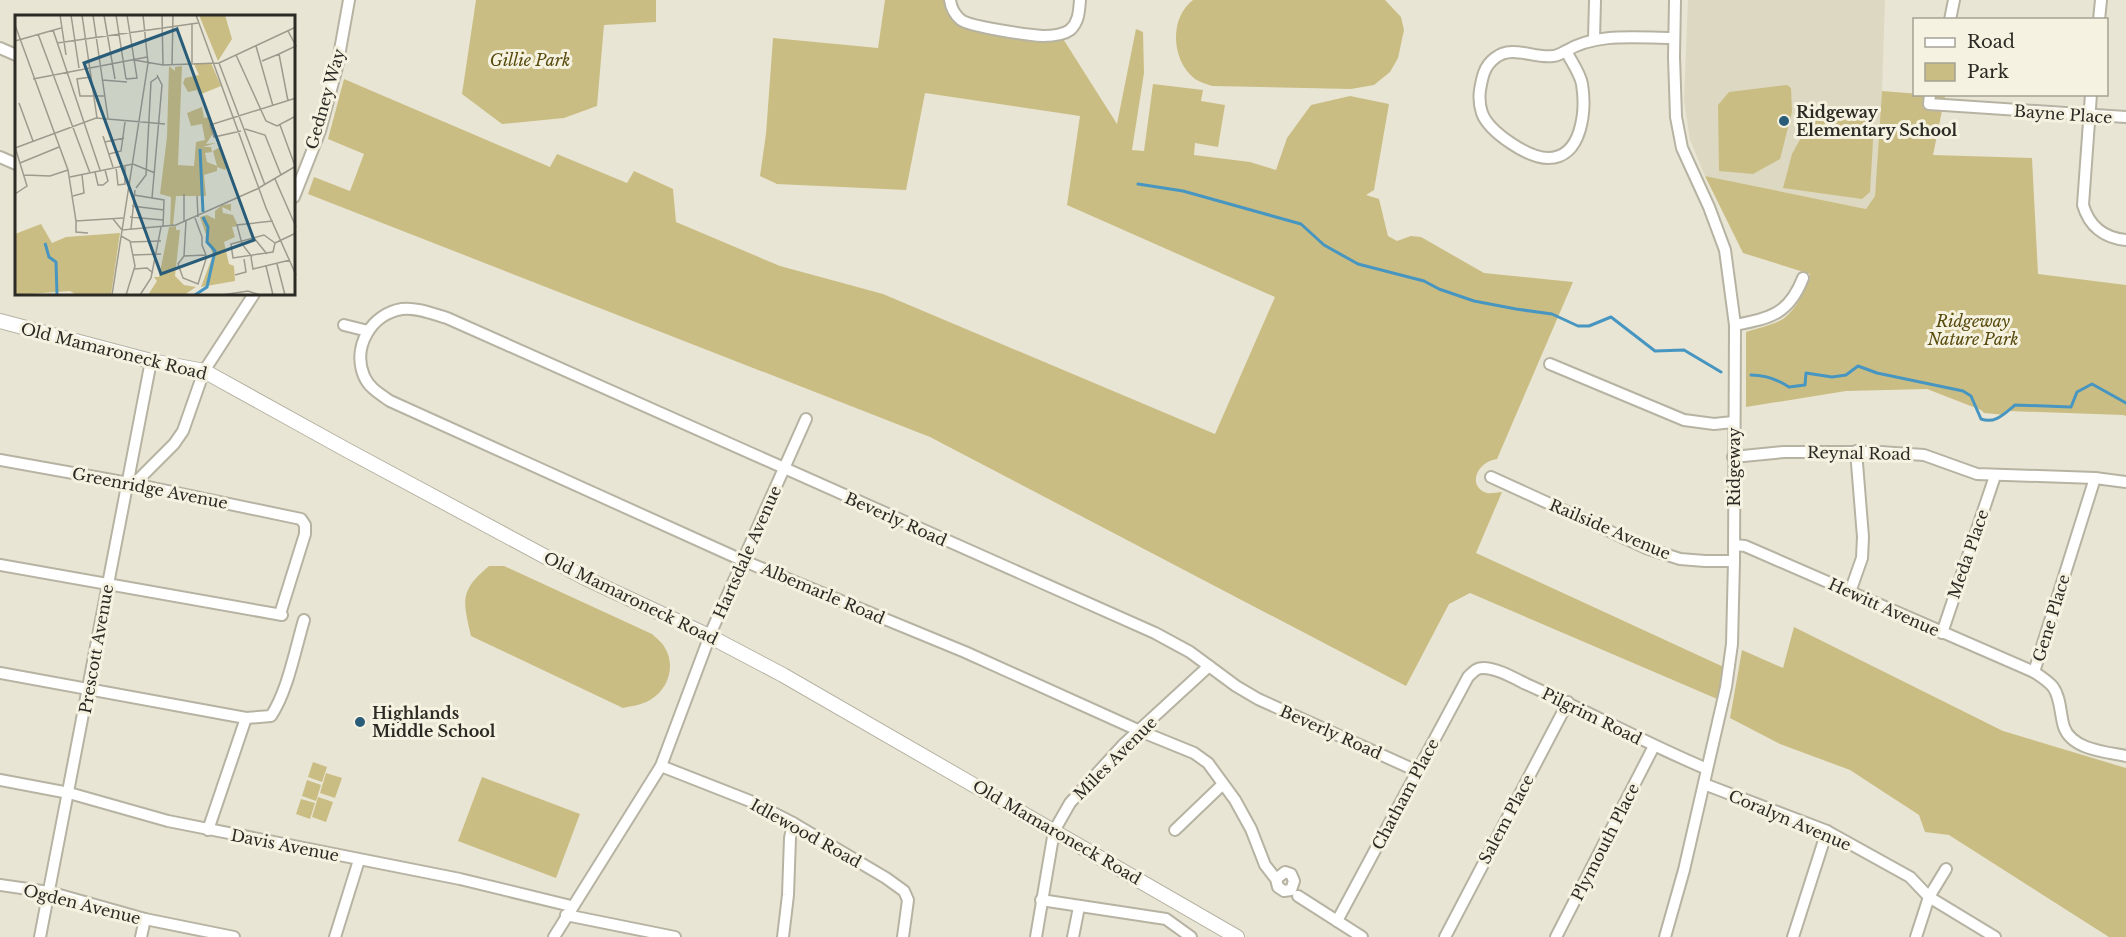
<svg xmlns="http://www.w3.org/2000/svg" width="2126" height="937" font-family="'Libre Baskerville',serif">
	<rect width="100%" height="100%" fill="#e9e5d4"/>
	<path fill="#ddd8c1" d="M1688 0H1885L1882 91 1875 196 1866 209 1705 176 1690 140 1684 101Z"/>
	<g fill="#cabd83">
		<path d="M476 0H656V22L604 25 597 106 564 118 502 124 462 94Z"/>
		<path d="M885 0H950L963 21 1060 34 1117 124 1136 29 1143 32 1144 73 1132 150 1144 151 1153 84 1203 90 1201 101 1225 105 1218 147 1195 143 1194 155 1250 162 1276 170 1287 138 1311 105 1350 96 1389 104 1374 190 1366 195 1379 199 1388 236 1397 241 1411 236 1421 237 1484 273 1573 282 1497 459C1476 462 1467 487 1487 493 1491 494 1498 492 1502 492L1476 553 1728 669 1722 701 1470 593 1449 604 1406 686 930 437 308 194 314 177 350 191 364 154 328 139 344 79 550 167 557 154 627 183 634 171 673 189 676 222 780 266 883 294 1215 434 1275 297 1067 205 1080 116 925 93 906 190 777 184 760 176 766 134 773 38 878 48Z"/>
		<path d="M1193 0H1385L1401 17 1404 30 1398 58 1390 72 1374 85 1351 89 1212 86C1207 84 1199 82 1195 79 1171 61 1169 18 1193 0Z"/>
		<path d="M1787 85 1791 88 1792 112 1780 159 1753 174 1719 171 1718 105 1729 92Z"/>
		<path d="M1882 91 1945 96 1933 155 2032 158 2038 274 2126 285V416L2123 415 2009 411 2005 415 1984 413 1981 410 1927 389 1846 391 1746 407V332C1757 328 1773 325 1783 319 1797 309 1806 289 1810 274L1743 253 1705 176 1866 209 1875 196Z"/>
		<path d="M1875 107 1870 192 1862 199 1783 188 1792 154 1807 127 1834 109Z"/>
		<path d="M489 566H504L652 634C656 638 662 642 665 648 676 666 668 690 650 700 642 705 631 706 623 708L471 636C463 601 459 591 489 566Z"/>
		<path d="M1794 627 2003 731 2126 768V937H2109L1949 835 1925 832 1919 815 1850 770 1780 744 1730 718 1742 650 1783 668Z"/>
		<path d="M313 762 327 767 322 782 308 777Z"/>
		<path d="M326 773 342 778 335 798 320 793Z"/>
		<path d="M482 777 580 814 556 878 458 841Z"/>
		<path d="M307 780 321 785 316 801 302 796Z"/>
		<path d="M318 797 333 802 326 822 312 817Z"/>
		<path d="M301 799 315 803 310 819 296 814Z"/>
	</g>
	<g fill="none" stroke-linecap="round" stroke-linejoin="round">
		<g stroke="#4796c1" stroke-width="3">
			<path d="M1138 184 1183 191 1301 224 1324 245 1358 264 1424 281 1439 289 1474 301 1516 309 1552 314 1578 326H1589L1611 317 1655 351 1684 350 1721 372"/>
			<path d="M1751 375C1766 375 1777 379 1789 387L1805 385 1806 373 1832 377 1846 375 1858 366 1877 373 1963 391 1971 396 1981 419C1995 424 2004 414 2015 405L2071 407 2077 392 2092 384 2126 403"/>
		</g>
		<defs>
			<g id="minor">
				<path d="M950 0C951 8 955 15 961 20 971 27 1028 35 1043 36 1051 36 1063 35 1070 30 1079 22 1079 11 1080 0"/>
				<path d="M1950 20 1954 0"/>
				<path d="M2099 20 2101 0"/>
				<path d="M1594 39 1595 0"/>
				<path d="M0 48 16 55"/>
				<path d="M1566 51C1571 61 1580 73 1582 84 1586 109 1583 158 1548 158 1528 158 1489 132 1482 113 1480 107 1479 97 1480 90 1482 78 1484 66 1495 58 1512 44 1534 59 1553 56 1557 56 1562 53 1566 51Z"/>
				<path d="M1566 51C1597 32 1638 38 1673 38"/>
				<path d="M1930 94 1929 104 2126 117"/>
				<path d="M2091 94 2083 205C2089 226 2104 238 2126 240"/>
				<path d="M0 157 16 164"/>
				<path d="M294 197 320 131 337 67 349 0"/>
				<path d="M344 325 368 331"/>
				<path d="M1735 325C1771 318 1789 314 1803 278"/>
				<path d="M1550 364 1684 420 1714 424 1733 422"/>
				<path d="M1733 457 1784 452H1880L1924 455 1977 474 2095 478 2126 482"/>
				<path d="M0 460 134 484 301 519 305 525V534L280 614"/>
				<path d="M1491 477 1646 548 1680 559 1705 561H1734"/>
				<path d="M2095 478 2034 672C2040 676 2048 681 2053 687 2061 698 2060 715 2064 727 2072 750 2107 752 2126 756"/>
				<path d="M134 484 174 444 183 431 204 371 254 294"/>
				<path d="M1734 545 1745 546 2034 672"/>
				<path d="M0 565 282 615"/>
				<path d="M1850 592 1862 558 1863 537 1856 451"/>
				<path d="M1942 633 1995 476"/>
				<path d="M0 673 246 718 271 716C288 690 295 650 304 620"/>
				<path d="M661 766 750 801 793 823 886 878 904 891 908 900 903 937"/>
				<path d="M0 780 69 793 168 821 460 879 571 906"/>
				<path d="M1704 784 1827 831 1910 877 1929 897 1995 937"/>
				<path d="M208 830 246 718"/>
				<path d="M1175 830 1223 784"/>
				<path d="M1276 879 1285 872 1291 874 1294 881 1291 890 1284 891 1278 887 1276 879 1265 865 1251 829 1235 800 1208 763 1194 753 1140 731 965 652 744 561 390 401C380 394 369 388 364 376 352 347 371 314 402 309 416 307 433 314 447 318L1155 633 1190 652 1236 686 1258 699 1417 771"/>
				<path d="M0 885 49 892 145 919 234 937"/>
				<path d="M1298 896 1362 937"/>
				<path d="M1041 900 1166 919 1191 937"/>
				<path d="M566 915 675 937"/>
				<path d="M1337 921 1468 677C1473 672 1476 668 1483 668 1497 668 1514 678 1526 684 1587 711 1645 743 1707 769"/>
				<path d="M40 937 151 361"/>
				<path d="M141 937 145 919"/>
				<path d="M335 937 359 860"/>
				<path d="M554 937 661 766 712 630 806 419"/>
				<path d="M783 937 788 895 790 838 793 823"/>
				<path d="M1036 937 1054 831 1070 803 1123 745 1209 666"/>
				<path d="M1073 937 1079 907"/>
				<path d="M1445 937 1568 702"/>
				<path d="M1556 937 1654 746"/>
				<path d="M1665 937 1684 870 1726 687 1732 644 1734 561 1735 325 1725 250 1709 207 1682 148 1676 117 1674 57 1675 0"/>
				<path d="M1793 937 1827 831"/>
				<path d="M1916 937 1929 897 1946 869"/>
			</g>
			<path id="major" d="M0 321 151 361 204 371 345 449 585 578 709 636 783 675 1237 937"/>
		</defs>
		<use href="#minor" stroke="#b7b3a3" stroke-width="14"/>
		<use href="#major" stroke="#b7b3a3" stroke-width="16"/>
		<use href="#minor" stroke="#fff" stroke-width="10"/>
		<use href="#major" stroke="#fff" stroke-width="14"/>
	</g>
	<g fill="#285c78" stroke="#f6f2e1" stroke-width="2">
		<circle cx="1784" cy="121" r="6"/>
		<circle cx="360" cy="722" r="6"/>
	</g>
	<g text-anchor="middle" stroke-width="6" stroke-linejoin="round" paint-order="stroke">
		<g font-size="16" font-style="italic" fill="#574a0d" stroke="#f6f2e1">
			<text x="530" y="66">Gillie Park</text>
			<text x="1973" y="327">Ridgeway<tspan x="1973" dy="18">Nature Park</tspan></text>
		</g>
		<g font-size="16" fill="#2c2a24" stroke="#f6f2e1">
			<text transform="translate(325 99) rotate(-74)" y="6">Gedney Way</text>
			<text transform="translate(2063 114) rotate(4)" y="6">Bayne Place</text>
			<text transform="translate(114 351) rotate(14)" y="6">Old Mamaroneck Road</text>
			<text transform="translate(1859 453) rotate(1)" y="6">Reynal Road</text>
			<text transform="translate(1734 467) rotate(-90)" y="6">Ridgeway</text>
			<text transform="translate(150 488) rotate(11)" y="6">Greenridge Avenue</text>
			<text transform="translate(896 519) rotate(24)" y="6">Beverly Road</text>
			<text transform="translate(1610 529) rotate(23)" y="6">Railside Avenue</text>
			<text transform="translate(747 552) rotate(-66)" y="6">Hartsdale Avenue</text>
			<text transform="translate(1968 554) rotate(-71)" y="6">Meda Place</text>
			<text transform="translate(823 593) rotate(23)" y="6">Albemarle Road</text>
			<text transform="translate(631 598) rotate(26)" y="6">Old Mamaroneck Road</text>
			<text transform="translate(1884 607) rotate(24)" y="6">Hewitt Avenue</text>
			<text transform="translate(2051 618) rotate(-73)" y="6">Gene Place</text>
			<text transform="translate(96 649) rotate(-80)" y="6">Prescott Avenue</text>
			<text transform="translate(1592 716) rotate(26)" y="6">Pilgrim Road</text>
			<text transform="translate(1331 732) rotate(24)" y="6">Beverly Road</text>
			<text transform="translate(1115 758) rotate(-45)" y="6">Miles Avenue</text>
			<text transform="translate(1405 794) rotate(-62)" y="6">Chatham Place</text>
			<text transform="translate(1506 819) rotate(-62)" y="6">Salem Place</text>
			<text transform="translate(1790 820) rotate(23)" y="6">Coralyn Avenue</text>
			<text transform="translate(1057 832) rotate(30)" y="6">Old Mamaroneck Road</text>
			<text transform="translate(806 833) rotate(29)" y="6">Idlewood Road</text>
			<text transform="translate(1605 842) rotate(-63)" y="6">Plymouth Place</text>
			<text transform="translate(285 845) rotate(11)" y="6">Davis Avenue</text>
			<text transform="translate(82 904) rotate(14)" y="6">Ogden Avenue</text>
		</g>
		<g font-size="16" font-weight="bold" fill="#2c2a24" stroke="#f6f2e1" text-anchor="start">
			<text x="1796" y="118">Ridgeway<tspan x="1796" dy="18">Elementary School</tspan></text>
			<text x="372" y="719">Highlands<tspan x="372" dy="18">Middle School</tspan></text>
		</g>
	</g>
	<g transform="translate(15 15)">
		<rect width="280" height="280" fill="#e9e5d4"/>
		<path d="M184 0H210L217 24 203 46ZM196 48 206 71 184 80 182 75 173 77 168 68 170 63 184 60 179 49ZM154 51 160 56V52L167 51 163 150 179 151 181 127 190 125 187 109 176 111 172 98 187 92 189 103 195 102 197 108V120L191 129 201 128 188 132H196L197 137 190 138 192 147 202 151 198 136 205 132 213 150 210 155 202 152V156L189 160 191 181H161L158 210 155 211 156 182 145 179 152 122ZM216 189V196L207 192 208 198 218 200 223 211 217 212 220 222 209 227 214 249 219 251 220 266 186 272 198 240 185 202 192 200 200 204V196L207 190ZM26 209 37 228 51 222 105 218 96 280H62L55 276 0 280V219ZM161 211V215H165L160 261 169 270 181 272 169 280H133L142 266 139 262H144L154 212Z" fill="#cabd83"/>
		<path fill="none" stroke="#4796c1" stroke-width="3" d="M185 134 188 197M30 228 34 242 41 247 42 280M180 280 192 272 200 236 192 227 193 212 188 202"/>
		<path fill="none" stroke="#9d9a8e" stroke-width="1.5" d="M45 0 51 40M56 0 64 53M67 0 82 103M78 0 93 103M89 0 100 64M101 0 111 64M147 0 148 50M181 0 251 193 281 260M177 8V48M0 10 53 155 61 206 108 203M38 15 85 155M23 19 75 158M0 26 46 13M42 28 183 8M241 31 258 91M264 39 273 86M221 40 251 106 262 111 281 101M119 45 148 50 204 48 281 12M247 46 264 39 281 31 273 16M204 48 250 170M157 50 158 0M76 62 62 64 65 81H90M18 64 132 42M111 64 122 63 112 0M87 65 112 67M4 88 18 126M265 110 280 151M230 114 250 120 266 160M226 116 199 122 195 110 281 83M88 121 98 152M90 127 109 123M0 133 81 103 150 109M94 139 106 136 110 107M5 148 44 132M101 152 103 170 110 169V150M80 157 83 170H88L93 166 90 155M9 160 35 161 53 155M55 162 118 149 140 158M260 164 281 212M121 173 131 160 136 67 143 62M0 179 12 171 0 132M169 179V207M119 180 149 185 148 212M58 181 69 178 67 160M182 181 183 202M137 183 147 70 142 60M117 191 149 195M115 202 148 205M180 203 187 222V230L191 240V244L183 269 168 263 163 249 169 241 191 240M98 204 107 215 161 210 242 174 281 151M61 205V217L73 218M116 214 120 175M249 220 260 228 258 237 218 243 216 229ZM106 221 115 226 120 251 111 280M239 223 252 239M115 227 146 226M260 228 281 218M118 240 146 239M169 241 171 206M236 242 238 254 275 245M237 242 227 229 222 210 258 206M262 249 270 280M251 251 258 280M119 254 132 253 138 258M220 260 231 257 229 244M97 280 133 48 128 0M125 280 136 263 146 212M207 280 233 276 245 280"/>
		<path fill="#285c78" fill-opacity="0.15" stroke="#285c78" stroke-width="3" d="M162 14 239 225 146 259 69 48Z"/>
		<rect width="280" height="280" fill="none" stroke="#2c2a24" stroke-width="3"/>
	</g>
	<rect x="1913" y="18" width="195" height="78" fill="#f6f2e1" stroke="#a5a295" stroke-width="1.5"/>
	<rect x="1925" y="38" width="30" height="9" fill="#ffffff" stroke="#a5a295" stroke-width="1.5"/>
	<text x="1967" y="48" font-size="18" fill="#2c2a24">Road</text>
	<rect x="1925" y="63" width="30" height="18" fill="#cabd83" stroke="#a5a295" stroke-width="1.5"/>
	<text x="1967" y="78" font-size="18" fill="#2c2a24">Park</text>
</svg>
